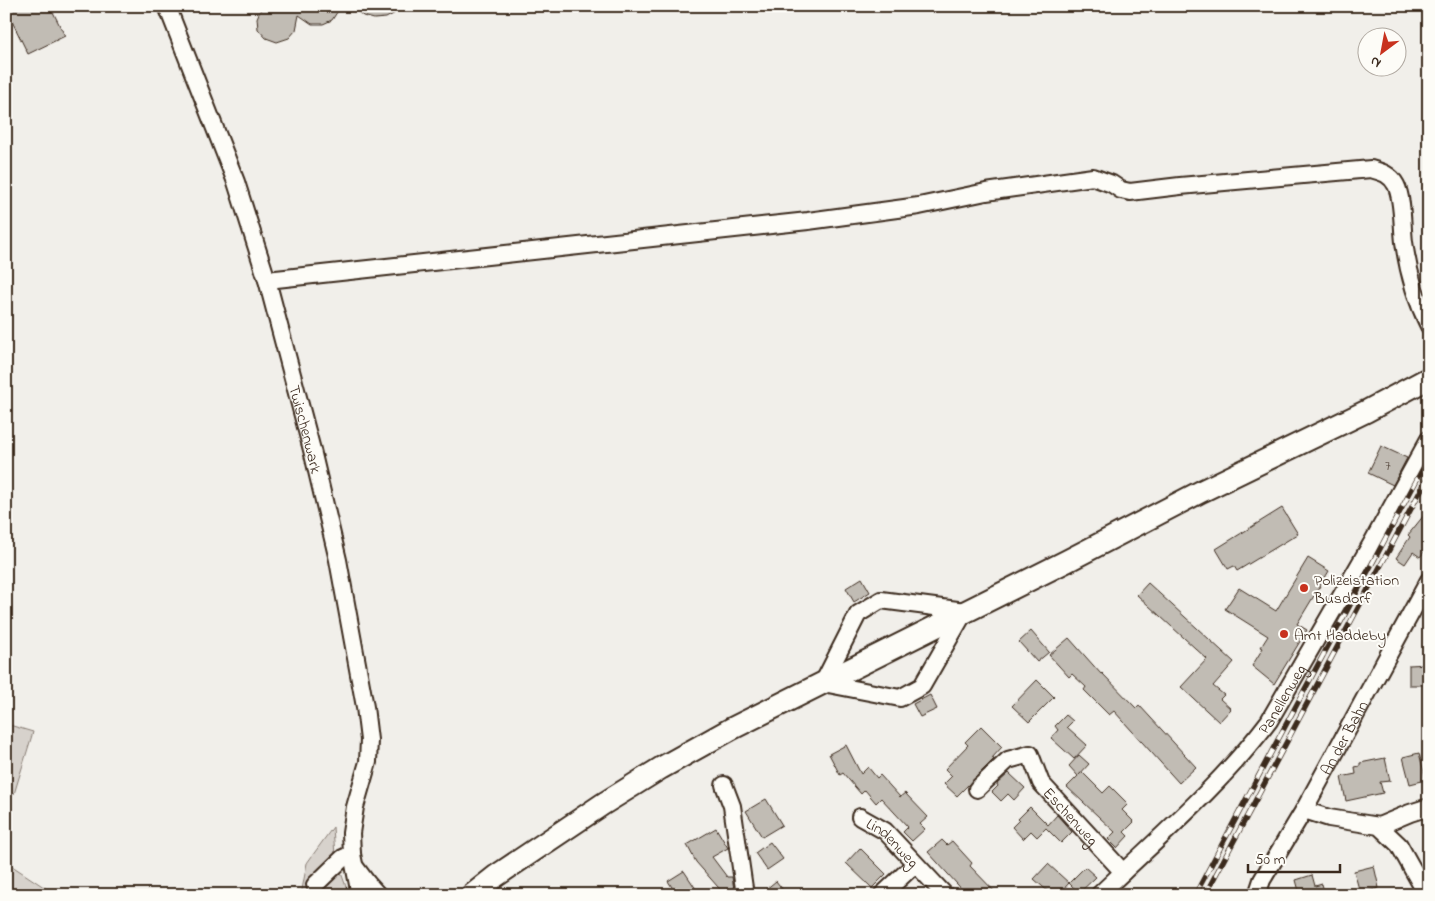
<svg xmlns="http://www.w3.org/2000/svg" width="1435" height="901" font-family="'Indie Flower',sans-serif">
	<rect width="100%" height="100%" fill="#f1efea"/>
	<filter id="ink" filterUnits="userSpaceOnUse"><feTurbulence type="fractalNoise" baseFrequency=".02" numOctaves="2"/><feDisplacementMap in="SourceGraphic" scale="10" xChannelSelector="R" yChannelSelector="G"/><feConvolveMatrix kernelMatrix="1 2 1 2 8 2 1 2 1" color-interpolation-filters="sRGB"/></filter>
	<g filter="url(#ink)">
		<g fill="#d7d2cc" stroke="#897e75">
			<path d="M6 724 33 732 14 794H6Z"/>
			<path d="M333 827 335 856 349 895H301L307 863Z"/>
			<path d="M6 862 56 895H6Z"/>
		</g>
		<g fill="#c1bcb4" stroke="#3b2a1e">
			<path d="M6 6H50L65 36 28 54 6 9Z"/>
			<path d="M262 6H341L332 20 323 24H312L299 15 296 30 289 38 277 42 266 38 258 29 257 18Z"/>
			<path d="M351 6H408L386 18 374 19 363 16Z"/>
			<path d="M1381 446 1407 458 1393 485 1368 473Z"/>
			<path d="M1282 508 1298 534 1237 571 1234 566 1228 569 1216 549Z"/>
			<path d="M1429 509V546L1420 557 1413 552 1405 564 1396 558 1410 537 1408 535Z"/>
			<path d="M1308 558 1329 571 1297 624 1307 630 1274 684 1252 666 1263 648 1261 647 1268 636 1225 609 1239 588 1276 611Z"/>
			<path d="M862 578 870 592 854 602 846 588Z"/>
			<path d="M1148 583 1234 662 1213 686 1224 695 1220 699 1231 709 1219 722 1181 687 1207 659 1137 595Z"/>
			<path d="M1031 631 1049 652 1037 662 1019 642Z"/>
			<path d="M1069 638 1101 674 1102 673 1136 708 1139 705 1196 767 1179 783 1114 711 1109 715 1084 690 1086 687 1072 674 1069 677 1049 655Z"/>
			<path d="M1429 664V685H1409V665Z"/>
			<path d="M1037 680 1054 697 1029 722 1012 706Z"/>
			<path d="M930 695 937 709 920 717 913 704Z"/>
			<path d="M1066 715 1073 721 1067 727 1087 745 1074 759 1051 738 1058 730 1055 726Z"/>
			<path d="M981 726 1002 747 992 758 994 759 957 796 944 784 952 776 945 769 968 745 965 742Z"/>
			<path d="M846 745 861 774 868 767 877 778 880 775 900 797 905 793 928 817 920 824 925 829 912 841 903 832 908 827 881 798 876 803 865 790 861 794 843 773 840 775 829 754Z"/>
			<path d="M1419 753 1426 780 1410 784 1403 757Z"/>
			<path d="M1079 755 1089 764 1079 775 1082 772 1103 793 1110 786 1128 804 1122 810 1134 822 1124 832 1128 836 1117 848 1108 839 1115 832 1067 787 1078 776 1069 766Z"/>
			<path d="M1385 758 1390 781 1380 782 1383 793 1346 801 1341 777 1356 774 1355 767 1360 766V763Z"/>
			<path d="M1009 773 1025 788 1014 800 1008 794 1001 801 992 792 998 786 997 784Z"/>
			<path d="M766 799 782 825 762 837 746 811Z"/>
			<path d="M1030 807 1048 825 1057 815 1072 832 1061 843 1046 828 1037 837 1031 831 1023 839 1012 827 1019 820 1018 819Z"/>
			<path d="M716 828 728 848 712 857 727 877H732L735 895H725L696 862 687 845Z"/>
			<path d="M942 840 947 845 952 841 972 863 970 866 998 895H967L928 852Z"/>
			<path d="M770 842 783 859 767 870 755 853Z"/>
			<path d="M860 848 886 874 872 888 846 863Z"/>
			<path d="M1048 864 1069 883 1058 895H1052L1034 879Z"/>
			<path d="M1374 866 1379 888 1360 893 1354 871Z"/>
			<path d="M1085 867 1096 877 1079 893 1069 883Z"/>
			<path d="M684 871 700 895H677L668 881Z"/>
			<path d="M1312 875 1315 886 1322 884 1325 895H1296L1295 892 1299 891 1296 880Z"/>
			<path d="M776 881 787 895H759Z"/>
		</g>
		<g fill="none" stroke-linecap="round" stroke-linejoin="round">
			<defs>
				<g id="minor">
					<path id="s1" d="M167 6 236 182 267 280 312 450 338 560 365 707 369 740 368 762 355 807 351 833 352 854 360 895"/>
					<path d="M267 280 808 221 919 206 986 192 1093 177 1112 184 1121 190 1130 192 1180 186 1371 169C1382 172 1390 174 1396 185 1403 199 1402 225 1404 242 1408 271 1416 300 1429 326"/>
					<path d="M881 600 965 611 922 686 900 698 823 683 858 614Z"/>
					<path d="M724 785 732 806 745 895"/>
					<path id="s2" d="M977 789 1008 760 1030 754 1041 783 1123 872"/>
					<path d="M1304 810 1329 818 1379 826 1399 845 1427 895"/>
					<path id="s3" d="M860 817 885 831 945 895"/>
					<path d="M1379 826 1410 813 1429 807"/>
					<path d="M356 868 368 884 378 895"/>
					<path d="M315 885 343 858 352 854"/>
					<path d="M882 895 915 864"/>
					<path id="s4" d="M1099 895C1157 839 1220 786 1269 721L1373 541 1429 439"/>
					<path id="s5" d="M1257 895 1262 880 1304 810 1429 580"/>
				</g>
				<path id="major" d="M472 895 496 876 603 804 661 768 731 729 1067 561 1202 491 1367 411 1429 378"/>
			</defs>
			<use href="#minor" stroke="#3b2a1e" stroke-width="20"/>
			<use href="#major" stroke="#3b2a1e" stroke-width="25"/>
			<use href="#minor" stroke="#fdfcf7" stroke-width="16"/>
			<use href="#major" stroke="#fdfcf7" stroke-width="21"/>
			<defs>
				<g id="rail">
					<path d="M1195 895 1429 457"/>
					<path d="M1205 895 1429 475"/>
				</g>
			</defs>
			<use href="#rail" stroke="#3b2a1e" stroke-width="5.5"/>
			<use href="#rail" stroke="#fdfcf7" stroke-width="4" stroke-dasharray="11" stroke-linecap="butt"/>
		</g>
	</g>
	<g fill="#c8321e" stroke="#fdfcf7" stroke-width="2">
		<circle cx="1304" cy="588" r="5"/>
		<circle cx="1284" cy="634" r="5"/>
	</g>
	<g text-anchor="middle" stroke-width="4" stroke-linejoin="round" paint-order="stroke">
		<g font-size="14" fill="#5c4e44">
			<text x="1388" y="470">7</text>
		</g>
		<g font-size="16" fill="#3b2a1e" stroke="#fdfcf7">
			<text dy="6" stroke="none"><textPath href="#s1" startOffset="446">Twischenwark</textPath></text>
			<text dy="6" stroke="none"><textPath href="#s4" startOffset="269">Panellenweg</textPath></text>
			<text dy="6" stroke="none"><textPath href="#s5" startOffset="180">An der Bahn</textPath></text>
			<text dy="6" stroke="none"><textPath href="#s2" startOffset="141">Eschenweg</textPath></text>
			<text dy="6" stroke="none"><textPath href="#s3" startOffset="42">Lindenweg</textPath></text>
		</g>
		<g font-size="16" fill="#3b2a1e" stroke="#fdfcf7" text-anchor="start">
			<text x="1314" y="585">Polizeistation<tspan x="1314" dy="18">Busdorf</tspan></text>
			<text x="1294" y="640">Amt Haddeby</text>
		</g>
	</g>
	<rect width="1435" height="901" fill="none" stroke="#fdfcf7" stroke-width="25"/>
	<rect x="12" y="12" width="1410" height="876" fill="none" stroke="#3b2a1e" stroke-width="2" filter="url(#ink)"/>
	<g transform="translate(1382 52) rotate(212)"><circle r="24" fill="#fdfcf7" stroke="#afa8a0"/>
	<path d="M0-4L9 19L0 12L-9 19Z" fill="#c8321e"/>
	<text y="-8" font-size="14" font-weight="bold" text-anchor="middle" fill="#3b2a1e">N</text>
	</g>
	<path d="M1248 864v8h92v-8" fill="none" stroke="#3b2a1e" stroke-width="2.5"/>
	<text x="1255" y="864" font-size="15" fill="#3b2a1e" stroke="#fdfcf7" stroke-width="4" paint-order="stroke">50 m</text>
</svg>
